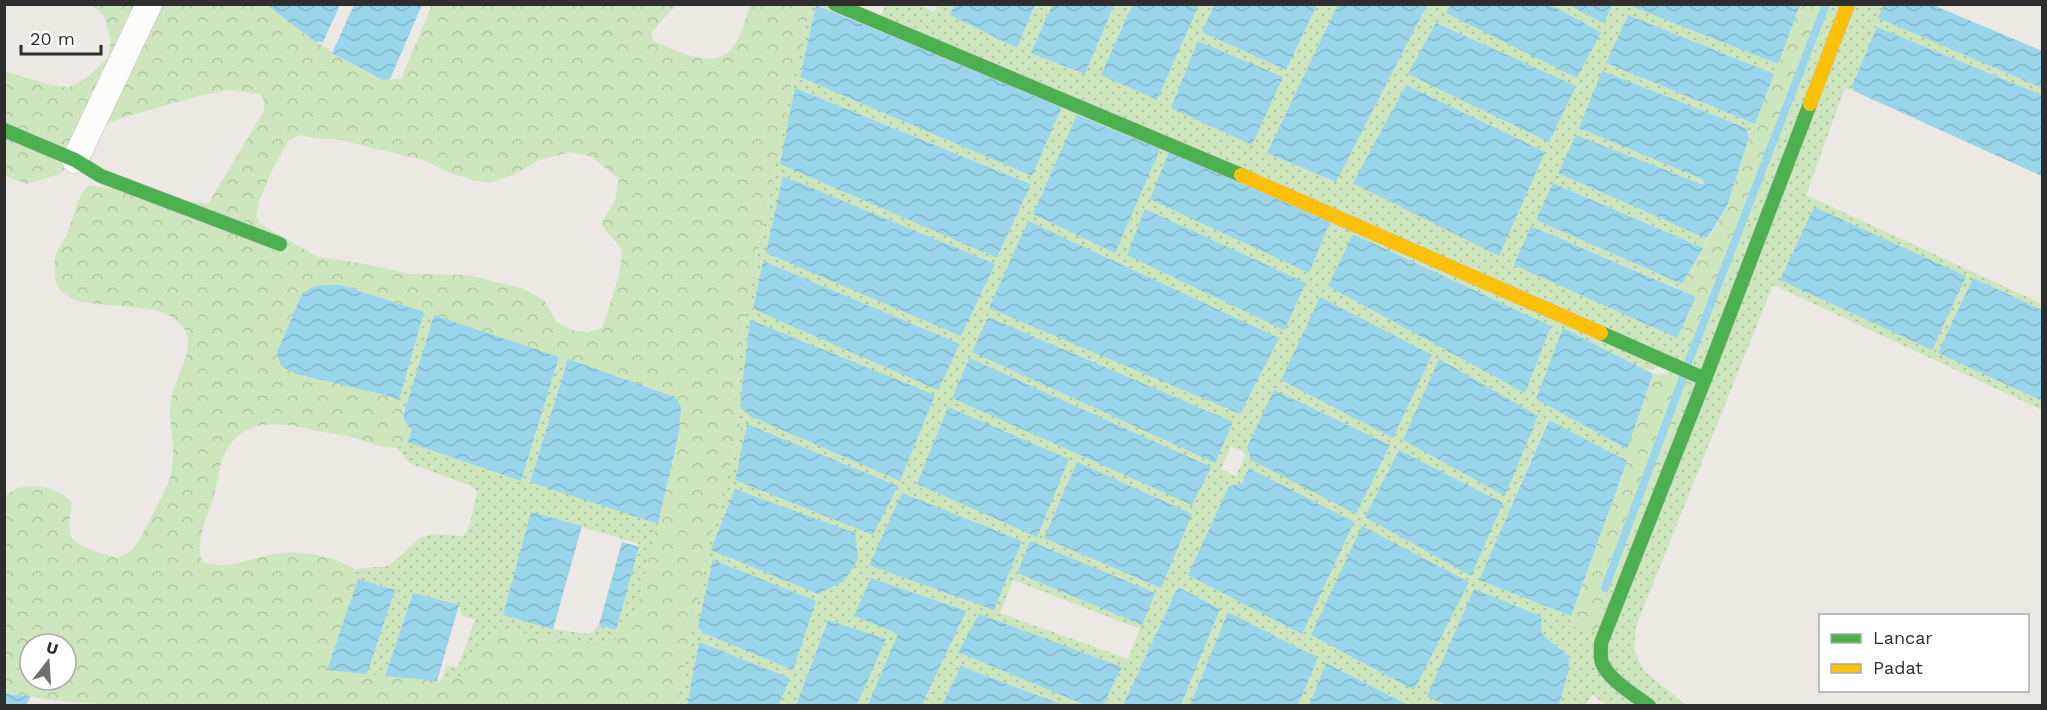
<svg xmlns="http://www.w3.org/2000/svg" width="2047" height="710" font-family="'Work Sans',sans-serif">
	<defs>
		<pattern id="grass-dots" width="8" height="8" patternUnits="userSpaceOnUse" patternTransform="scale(1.5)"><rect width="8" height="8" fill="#cee6be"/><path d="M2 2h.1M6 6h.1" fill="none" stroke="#b1c6a4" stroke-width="1.8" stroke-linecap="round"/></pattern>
		<pattern id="forest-crowns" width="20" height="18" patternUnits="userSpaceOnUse" patternTransform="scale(1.5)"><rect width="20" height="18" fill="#cee6be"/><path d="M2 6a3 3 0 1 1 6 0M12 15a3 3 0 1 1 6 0" fill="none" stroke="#b1c6a4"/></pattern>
		<pattern id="water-waves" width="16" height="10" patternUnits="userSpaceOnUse" patternTransform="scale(1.5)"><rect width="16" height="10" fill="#99d6ec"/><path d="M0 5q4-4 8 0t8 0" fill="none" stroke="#84b8cb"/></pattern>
	</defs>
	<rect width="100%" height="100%" fill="#ece8e4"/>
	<g fill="url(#grass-dots)" fill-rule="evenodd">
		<path d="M811 5H816L800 77 1062 106 818 5H835L877 23 886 5H920L934 12 938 5H954L950 15 1017 48 1035 5H1052L1031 53 1085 74 1114 5H1132L1101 75 1157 100 1199 5H1214L1202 32 1286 70 1317 5H1338L1267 153 1335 182 1427 5H1452L1447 13 1601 32 1551 5H1569L1603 24 1612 5H1634L1633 7 1778 64 1774 74 1628 15 1606 63 1755 124 1749 137 1746 128 1602 72 1706 183 1558 173 1703 237H1708L1703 248 1554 183 1536 220 1682 284 1681 290 1531 226 1676 338 1683 324 1689 340 1832 5H1884L1879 18 2042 88V95L1877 27 1852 85 1854 91 1845 88 1806 195 2042 304V310L1973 278 1939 353 2042 401V410L1773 285 1636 626 1634 650 1643 670 1686 705H1606L1593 695 1585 705H1559L1568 673 1563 650 1542 634 1428 696 1445 705H1408L1326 663 1309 705H1298L1317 658 1228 612 1190 705H1181L1220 609 1178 587 1123 705H1103L1122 667 958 652 1085 705H1063L962 666 942 705H922L965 611 899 634 868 705H857L886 639 827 621 796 705H779L790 678 699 642 687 705 677 706 706 557 741 428 735 401 744 321 793 76ZM795 88 1030 183 998 258H997ZM763 261 960 344 938 389 753 309ZM972 352 1233 422V423L1214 462ZM968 358 1210 467 1192 504 953 398ZM1671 364 1572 626 1571 616 1479 580 1548 420 1627 461V449L1537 399ZM747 424 898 486 736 480ZM1231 446 1246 453 1236 476 1221 469ZM1250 468 1302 634 1242 484ZM1030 541 1154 594 1142 624 1017 573ZM1013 580 1140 629 1128 659 1000 613ZM698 626 793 670 703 633Z"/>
		<path d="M424 312 434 315 404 413 399 400Z"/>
		<path d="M559 357 568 359 530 481 658 524 636 613 614 641 607 644 509 631 495 634 470 656 465 671 459 678 441 681 447 666 457 667 460 662 475 619 462 616 459 605 413 593 385 676 367 674 395 590 358 579 355 569 389 566 420 538 433 534 463 536 470 525 477 491 471 486 409 463 397 448 407 442 521 481ZM531 512 639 544 616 630 599 625 593 632 588 634 553 629Z"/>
	</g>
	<g fill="url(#forest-crowns)" fill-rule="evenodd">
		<path d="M538 4 550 7 552 4 676 5 651 33 653 41C677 50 717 74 735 44 742 33 746 17 751 5H811L793 76 744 321 735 401 741 428 706 557 677 705 120 706 41 699 31 696 5 694V497C20 478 57 486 72 502 71 513 68 525 71 536 75 547 105 554 117 558 122 555 129 553 133 549 139 542 166 490 169 481 172 473 173 462 173 454 174 433 166 417 172 395 176 379 193 350 187 334 168 284 53 328 55 272 55 266 54 259 56 254 58 249 62 244 65 238 74 221 75 199 88 185L208 204 264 111V101L260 94 228 90 199 96 121 118 104 126 60 174 26 184 8 177 5 173 4 71 50 85 69 87 85 79 108 58 111 40 104 16 92 5H267L316 42 343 59 383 80 401 79 432 5ZM300 135 319 139H336L423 160 453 174 477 181 490 183 515 174 539 160 571 152 592 157 619 179 615 200 602 222C607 237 615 238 621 249 626 261 607 314 602 328L588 332 575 331 563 326 556 321 544 300 521 288 467 275 409 274 366 264 318 257 260 224 256 216 259 201 274 166 289 140ZM324 285H340L662 392 679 432 636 613 614 641 607 644 509 631 494 634 470 656 465 671 459 678 441 681 327 670 358 579 355 569C334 556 299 549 274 554 251 558 224 572 202 561 195 539 208 517 214 495 219 478 218 463 228 448 249 413 291 425 323 432 334 434 344 435 355 438 367 441 386 451 399 447 407 444 409 438 412 430 405 421 403 412 399 400L385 395 334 381ZM30 644H66V680H30Z"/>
		<path d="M1800 5H1832L1700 350C1689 346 1687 335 1683 324L1696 297 1681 290 1682 284 1727 206 1749 137Z"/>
		<path d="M1653 374 1695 375 1596 631 1571 626V616L1627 461V449Z"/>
	</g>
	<g fill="url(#water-waves)">
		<path d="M1338 4 1427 5 1336 182 1267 153Z"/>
		<path d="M1452 4 1551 5 1601 32 1577 78 1446 13Z"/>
		<path d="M1634 4H1800V5L1778 64 1633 7Z"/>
		<path d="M270 5 340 4V5L323 42H316L269 7Z"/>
		<path d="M354 5H422L390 79 383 80 332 53Z"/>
		<path d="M816 5 1062 106 1032 176 800 77Z"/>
		<path d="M954 5V4L1035 5 1017 48 950 15Z"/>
		<path d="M1052 5H1114L1085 74 1031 53Z"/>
		<path d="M1132 5H1199L1157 100 1101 75Z"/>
		<path d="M1214 5V4L1317 5 1286 70 1202 32Z"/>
		<path d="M1569 5H1612L1604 24Z"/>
		<path d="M1884 5H1933L2042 51V88L1878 18Z"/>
		<path d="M1628 15 1774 74 1755 124 1606 63Z"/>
		<path d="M1436 23 1576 86 1549 142 1408 74Z"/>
		<path d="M1877 27 2042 95V176L1854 91 1852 85Z"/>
		<path d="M1198 41 1283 77 1252 145 1171 108Z"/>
		<path d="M1602 71 1746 128 1749 137 1727 206 1708 237H1703L1558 173 1576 135 1701 184 1705 183 1702 179 1579 128Z"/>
		<path d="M1406 85 1545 152 1499 256 1353 183Z"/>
		<path d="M795 88 1031 184 997 258 780 164Z"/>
		<path d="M1077 115 1160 149 1115 253 1033 214Z"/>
		<path d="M1169 152 1330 222 1309 273 1150 199Z"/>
		<path d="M783 176 995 264 961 336 766 253Z"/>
		<path d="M1553 183 1703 248 1682 284 1536 220Z"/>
		<path d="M1814 207 1966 276 1932 350 1780 280Z"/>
		<path d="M1145 209 1306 283 1284 330 1127 255Z"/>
		<path d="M1028 221 1279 338 1240 414 989 308Z"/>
		<path d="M1531 226 1696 297 1677 338 1514 265Z"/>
		<path d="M1353 234 1551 326 1525 393 1328 286Z"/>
		<path d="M763 261 960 344 938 390 753 309Z"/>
		<path d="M1973 278 2042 310V401L1938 353Z"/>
		<path d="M324 285H340L424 312 399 400 385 395 296 374 281 366 277 352 302 294 310 288Z"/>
		<path d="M1320 297 1432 355 1393 438 1281 380Z"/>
		<path d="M434 315 559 357 521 481 407 442 412 430 404 420V413Z"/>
		<path d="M988 317 1233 422 1215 463 972 352Z"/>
		<path d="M750 320 935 395 900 481 750 416 741 408V395Z"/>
		<path d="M1563 328 1653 374 1627 449 1536 399Z"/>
		<path d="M969 358 1211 467 1192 505 952 398Z"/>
		<path d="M568 359 675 397 681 406 679 432 658 524 530 482Z"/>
		<path d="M1439 359 1538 416 1505 496 1403 440Z"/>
		<path d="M1274 390 1390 445 1356 514 1251 460 1247 447Z"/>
		<path d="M948 407 1069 459 1037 537 917 484Z"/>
		<path d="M1549 420 1627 461 1571 616 1479 580Z"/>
		<path d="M747 424 898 486 873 535 735 480Z"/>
		<path d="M1399 450 1503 503 1471 576 1365 517Z"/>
		<path d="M1077 462 1192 514 1161 588 1044 538Z"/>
		<path d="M1249 468 1354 522 1302 634 1188 575 1229 486 1242 484Z"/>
		<path d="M735 489 855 533 858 559 844 581 818 594 711 550Z"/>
		<path d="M902 493 1022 541 994 610 869 565Z"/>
		<path d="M531 512 582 526 553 629 503 615Z"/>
		<path d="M1362 526 1469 582 1414 690 1311 635Z"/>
		<path d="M1030 541 1155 593 1142 625 1017 573Z"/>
		<path d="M622 542 639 547 616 630 599 625Z"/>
		<path d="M713 560 816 601 793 670 703 633 698 626Z"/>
		<path d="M871 578 966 611 922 705H868L898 634 854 616Z"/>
		<path d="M358 579 395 590 367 674 327 670Z"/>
		<path d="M1178 587 1220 609 1181 705H1123Z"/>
		<path d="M1474 589 1541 616 1542 634 1569 656 1568 673 1559 705H1445L1427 696Z"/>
		<path d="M413 593 459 605 437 681 385 676Z"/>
		<path d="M1228 612 1318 658 1298 705H1190Z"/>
		<path d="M979 614 1122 667 1103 705H1085L958 652Z"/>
		<path d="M828 620 886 639 857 705H796Z"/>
		<path d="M699 642 790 678 779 705H687Z"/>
		<path d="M1326 663 1408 705H1309Z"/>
		<path d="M961 666 1063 705H942Z"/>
		<path d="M4 694H5L31 696 26 705H5Z"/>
	</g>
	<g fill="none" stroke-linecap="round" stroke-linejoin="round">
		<g stroke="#99d6ec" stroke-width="8">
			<path d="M1688 363 1826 4"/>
			<path d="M1605 588 1684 375"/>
		</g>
		<defs>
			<path id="street" d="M75 160 149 4"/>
			<g id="fast">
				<path d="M835 4 1241 175"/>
				<path d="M4 130 75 160 101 176 280 244"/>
				<path d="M1601 333 1705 379"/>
				<path d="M1649 706C1636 696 1608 679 1602 663 1600 657 1601 649 1601 643L1705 379 1810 104"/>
			</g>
			<g id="slow">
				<path d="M1810 104 1848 4"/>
				<path d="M1241 175 1601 333"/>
			</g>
		</defs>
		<use href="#street" stroke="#c5c4c5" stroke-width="27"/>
		<use href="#fast" stroke="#c5c4c5" stroke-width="15"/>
		<use href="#slow" stroke="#c5c4c5" stroke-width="15"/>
		<use href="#street" stroke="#fcfcfb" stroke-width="26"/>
		<use href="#fast" stroke="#4caf50" stroke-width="14"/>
		<use href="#slow" stroke="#ffc107" stroke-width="14"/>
	</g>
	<rect width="2047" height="710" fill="none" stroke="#2e2e2e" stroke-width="12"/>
	<rect x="1819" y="614" width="210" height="78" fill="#ffffff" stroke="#ababab" stroke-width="1.5"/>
	<rect x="1831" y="634" width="30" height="9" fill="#4caf50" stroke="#ababab" stroke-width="1.5"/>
	<text x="1873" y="644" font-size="18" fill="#2e2e2e">Lancar</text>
	<rect x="1831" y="664" width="30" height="9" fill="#ffc107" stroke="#ababab" stroke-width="1.5"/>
	<text x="1873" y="674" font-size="18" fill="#2e2e2e">Padat</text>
	<g transform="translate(48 662) rotate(17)"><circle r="28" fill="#ffffff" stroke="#ababab" stroke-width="1.5"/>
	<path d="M0-4.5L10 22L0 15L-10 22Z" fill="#706f6e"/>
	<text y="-9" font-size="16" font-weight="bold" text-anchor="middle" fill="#2e2e2e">U</text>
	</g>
	<path d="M21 45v9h80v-9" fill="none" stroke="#2e2e2e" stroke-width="3"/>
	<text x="30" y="45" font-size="18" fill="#2e2e2e" stroke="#ffffff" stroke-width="4.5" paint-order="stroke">20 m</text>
</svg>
